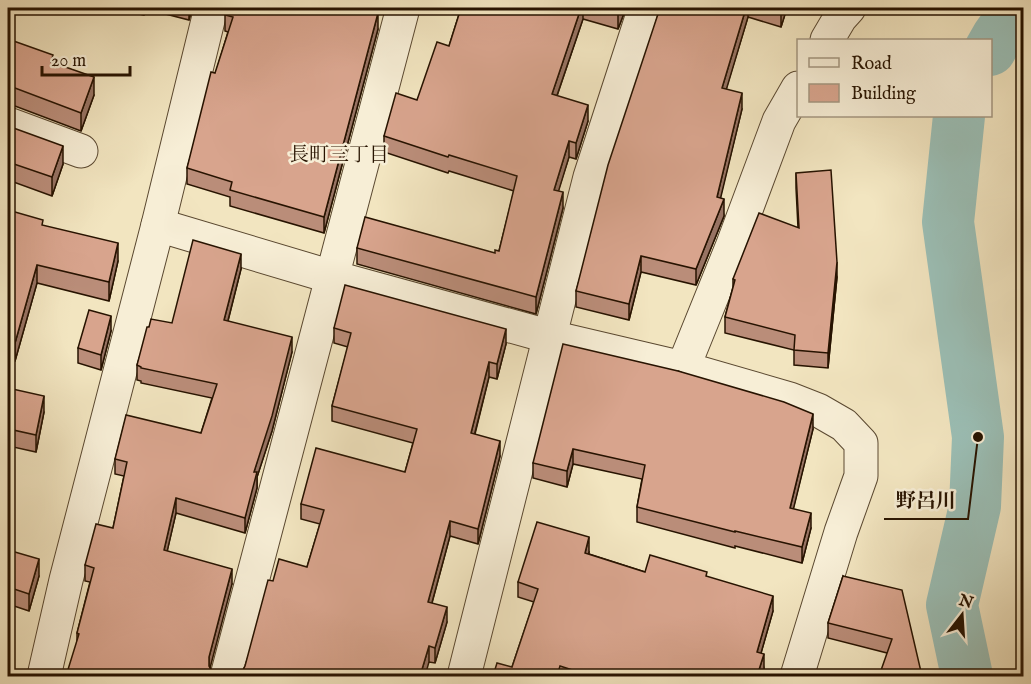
<svg xmlns="http://www.w3.org/2000/svg" width="1031" height="684" font-family="'IM FELL English','Noto Serif JP',serif">
	<rect width="100%" height="100%" fill="#f2e5c0"/>
	<filter id="stains"><feTurbulence type="fractalNoise" baseFrequency=".00333" numOctaves="4"/><feColorMatrix values="0 0 0 0 .2 0 0 0 0 .09 0 0 0 0 .02 0 0 0 .5 -.17"/></filter>
	<radialGradient id="worn" r=".72"><stop offset=".6" stop-color="#630" stop-opacity="0"/><stop offset="1" stop-color="#630" stop-opacity=".3"/></radialGradient>
	<g fill="none" stroke-linecap="round" stroke-linejoin="round">
		<g stroke="#9bbfb6" stroke-width="52">
			<path d="M990 50 998 36 1018 8"/>
			<path d="M959 116 948 222 978 437 975 506 952 605 967 676"/>
		</g>
		<defs>
			<g id="minor">
				<path d="M827 40 840 18 849 8"/>
				<path d="M8 124 81 151"/>
				<path d="M158 225 332 277 551 337 683 368 790 399 818 410 844 425 861 443V476L841 532 797 676"/>
				<path d="M683 368 732 247 779 121 798 88"/>
				<path d="M44 676 66 580 158 225 211 8"/>
				<path d="M227 676 403 8"/>
				<path d="M464 676 590 177 641 20 647 8"/>
			</g>
		</defs>
		<use href="#minor" stroke="#5a4830" stroke-width="35"/>
		<use href="#minor" stroke="#f7eed6" stroke-width="33"/>
	</g>
	<g fill="#ba8d79" stroke="#271300" stroke-width="1.5">
		<path d="M113 8H192L189 20 146 9 144 15Z"/>
		<path d="M461 8H626L618 29 583 19 557 96 588 121 576 159 569 157 558 191 563 208 536 314 357 264V248L495 253 499 251 514 191 449 171 448 173 384 152V136L417 100 449 46Z"/>
		<path d="M660 8H787L781 27 748 17 726 89 742 109 720 198 724 216 696 285 641 272 629 320 576 307V291Z"/>
		<path d="M366 9 378 29 324 233 230 206V197L187 184V168L228 32 225 31V15Z"/>
		<path d="M8 39 53 63 94 95 81 131 15 106H8Z"/>
		<path d="M8 126 63 164 52 196 8 180Z"/>
		<path d="M796 173 837 277 828 368 794 365V350L725 333V317L733 287V279L798 228 796 188Z"/>
		<path d="M8 210 43 226 118 261 109 301 37 283 15 361 8 359Z"/>
		<path d="M241 269 228 321 292 352 272 431 257 477V488L245 533 176 513 167 551 232 584 77 643V633L90 582 85 581V565L113 528 124 476 115 474V459L201 433 212 398 141 383V381L137 380V365L149 327 172 323Z"/>
		<path d="M334 328 506 344 497 379 489 377 475 434 500 456 478 544 450 536 432 603 447 622 435 663 429 662 241 674 245 666 273 581 307 567 320 524 301 519V504L405 472 413 443 332 421V406L348 347 334 343Z"/>
		<path d="M111 331 101 370 78 363V348Z"/>
		<path d="M678 371 813 429 793 509 811 528 802 563 735 546V548L637 522V507L642 479 573 464 567 487 533 478V463Z"/>
		<path d="M8 388 44 412 36 452 13 447Z"/>
		<path d="M8 550 39 576 29 611 8 604Z"/>
		<path d="M589 552V554L645 572 707 577 773 611 761 653 764 669 761 676H493L512 667 534 602 518 597V582Z"/>
		<path d="M843 576 922 676 887 653 828 638V623Z"/>
	</g>
	<g fill="#977363" stroke="#271300" stroke-width="1.5">
		<path d="M189 8H192L189 20Z"/>
		<path d="M581 8H583V19L552 110V94Z"/>
		<path d="M620 8H626L618 29V12Z"/>
		<path d="M746 8H748V17L722 104V88Z"/>
		<path d="M782 8H787L781 27V11Z"/>
		<path d="M378 13V29L324 233V217Z"/>
		<path d="M94 77V95L81 131V113Z"/>
		<path d="M742 93V109L717 213V197Z"/>
		<path d="M588 105V121L576 159V143Z"/>
		<path d="M569 141V157L554 206V190Z"/>
		<path d="M63 146V164L52 196V177Z"/>
		<path d="M563 192V208L536 314V297Z"/>
		<path d="M724 199V216L696 285V269Z"/>
		<path d="M118 243V261L109 301V282Z"/>
		<path d="M241 254V269L224 336V320Z"/>
		<path d="M641 256V272L629 320V304Z"/>
		<path d="M837 262V277L828 368V353Z"/>
		<path d="M37 265V283L15 361V343Z"/>
		<path d="M111 316V331L101 370V355Z"/>
		<path d="M506 329V344L497 379V364Z"/>
		<path d="M292 337V352L272 431 257 477V488L245 533V518L254 472Z"/>
		<path d="M489 362V377L471 448V433Z"/>
		<path d="M44 396V412L36 452V435Z"/>
		<path d="M813 414V429L790 523V508Z"/>
		<path d="M13 430V447L8 465V448Z"/>
		<path d="M500 441V456L478 544V529Z"/>
		<path d="M573 449V464L567 487V471Z"/>
		<path d="M176 498V513L164 565V550Z"/>
		<path d="M811 513V528L802 563V547Z"/>
		<path d="M450 521V536L428 617V602Z"/>
		<path d="M589 537V552L585 568V553Z"/>
		<path d="M39 559V576L29 611V594Z"/>
		<path d="M232 569V584L209 672V657Z"/>
		<path d="M773 596V611L757 667V652Z"/>
		<path d="M447 607V622L435 663V648Z"/>
		<path d="M429 646V662L425 676H420Z"/>
		<path d="M764 654V669L761 676H757Z"/>
	</g>
	<g fill="#d8a48d" stroke="#271300" stroke-width="1.5">
		<path d="M226 8H362L378 13 324 217 230 190 232 182 187 168 211 72 215 73 233 17 225 15Z"/>
		<path d="M461 8H581L552 94 588 105 576 143 569 141 554 190 563 192 536 297 357 248 365 217 495 253V250L499 251 517 176 449 155 448 157 384 136 396 93 417 100 437 42 449 46Z"/>
		<path d="M601 8H620L618 12Z"/>
		<path d="M660 8H746L722 88 742 93 717 197 724 199 696 269 641 256 629 304 576 291 608 165Z"/>
		<path d="M769 8H782L781 11Z"/>
		<path d="M8 39 53 55 51 62 94 77 81 113 15 88H8Z"/>
		<path d="M8 126 63 146 52 177 8 162Z"/>
		<path d="M831 170 837 262 828 353 794 350 795 335 725 317 735 280 733 279 759 213 799 228 796 173Z"/>
		<path d="M8 210 43 220 42 225 118 243 109 282 37 265 15 343 8 340Z"/>
		<path d="M193 240 241 254 224 320 292 337 272 416 254 472H257L245 518 176 498 164 550 232 569 209 657V666L214 675 218 676H66L79 634 77 633 94 568 85 565 96 524 113 528 127 462 115 459 126 415 201 433 217 384 141 368V367L137 365 147 327H149L151 319 172 323Z"/>
		<path d="M345 285 506 329 497 364 489 362 471 433 500 441 478 529 450 521 428 602 447 607 435 648 429 646 420 676H236L241 674 245 666 268 580 273 581 279 559 307 567 324 510 301 504 316 448 405 472 417 429 332 406 351 333 334 328Z"/>
		<path d="M89 310 111 316 101 355 78 348Z"/>
		<path d="M563 344 678 371 784 402 813 414 790 508 811 513 802 547 735 531V532L637 507 645 465 573 449 567 471 533 463Z"/>
		<path d="M8 388 44 396 36 435 13 430 8 448Z"/>
		<path d="M537 522 589 537 585 553 645 572 650 555 707 572 706 576 773 596 757 652 764 654 757 676H591L560 666 557 676H493L497 663 512 667 538 589 518 582Z"/>
		<path d="M8 550 39 559 29 594 8 587Z"/>
		<path d="M843 576 902 590 922 676H879L892 639 828 623Z"/>
	</g>
	<g text-anchor="middle" stroke-width="5" stroke-linejoin="round" paint-order="stroke">
		<g font-size="20" fill="#271300" stroke="#f7eed6">
			<text x="339" y="161">長町三丁目</text>
		</g>
	</g>
	<path fill="none" stroke="#271300" stroke-width="2" d="M978 437L968 519H884"/>
	<circle fill="#271300" stroke="#f7eed6" stroke-width="2" cx="978" cy="437" r="6"/>
	<g font-size="20" text-anchor="middle" font-weight="bold" fill="#271300" stroke="#f7eed6" stroke-width="5" stroke-linejoin="round" paint-order="stroke">
		<text x="926" y="507">野呂川</text>
	</g>
	<rect width="1031" height="684" fill="none" stroke="#f2e5c0" stroke-width="30"/>
	<rect x="9" y="9" width="1013" height="666" fill="none" stroke="#271300" stroke-width="3"/>
	<rect x="15" y="15" width="1001" height="654" fill="none" stroke="#271300" stroke-width="1.5"/>
	<rect x="797" y="39" width="195" height="78" fill="#f7eed6" stroke="#a49680" stroke-width="1.5"/>
	<rect x="809" y="58" width="30" height="9" fill="#f7eed6" stroke="#a49680" stroke-width="1.5"/>
	<text x="851" y="69" font-size="18" fill="#271300">Road</text>
	<rect x="809" y="84" width="30" height="18" fill="#d8a48d" stroke="#a49680" stroke-width="1.5"/>
	<text x="851" y="99" font-size="18" fill="#271300">Building</text>
	<g transform="translate(962 615) rotate(17)" stroke="#f7eed6" stroke-width="4.5" paint-order="stroke">
	<path d="M0-4.5L10 22L0 15L-10 22Z" fill="#271300"/>
	<text y="-9" font-size="16" font-weight="bold" text-anchor="middle" fill="#271300">N</text>
	</g>
	<path d="M42 66v9h88v-9" fill="none" stroke="#271300" stroke-width="3"/>
	<text x="51" y="66" font-size="18" fill="#271300" stroke="#f7eed6" stroke-width="4.5" paint-order="stroke">20 m</text>
	<rect width="100%" height="100%" filter="url(#stains)"/>
	<rect width="100%" height="100%" fill="url(#worn)"/>
</svg>
